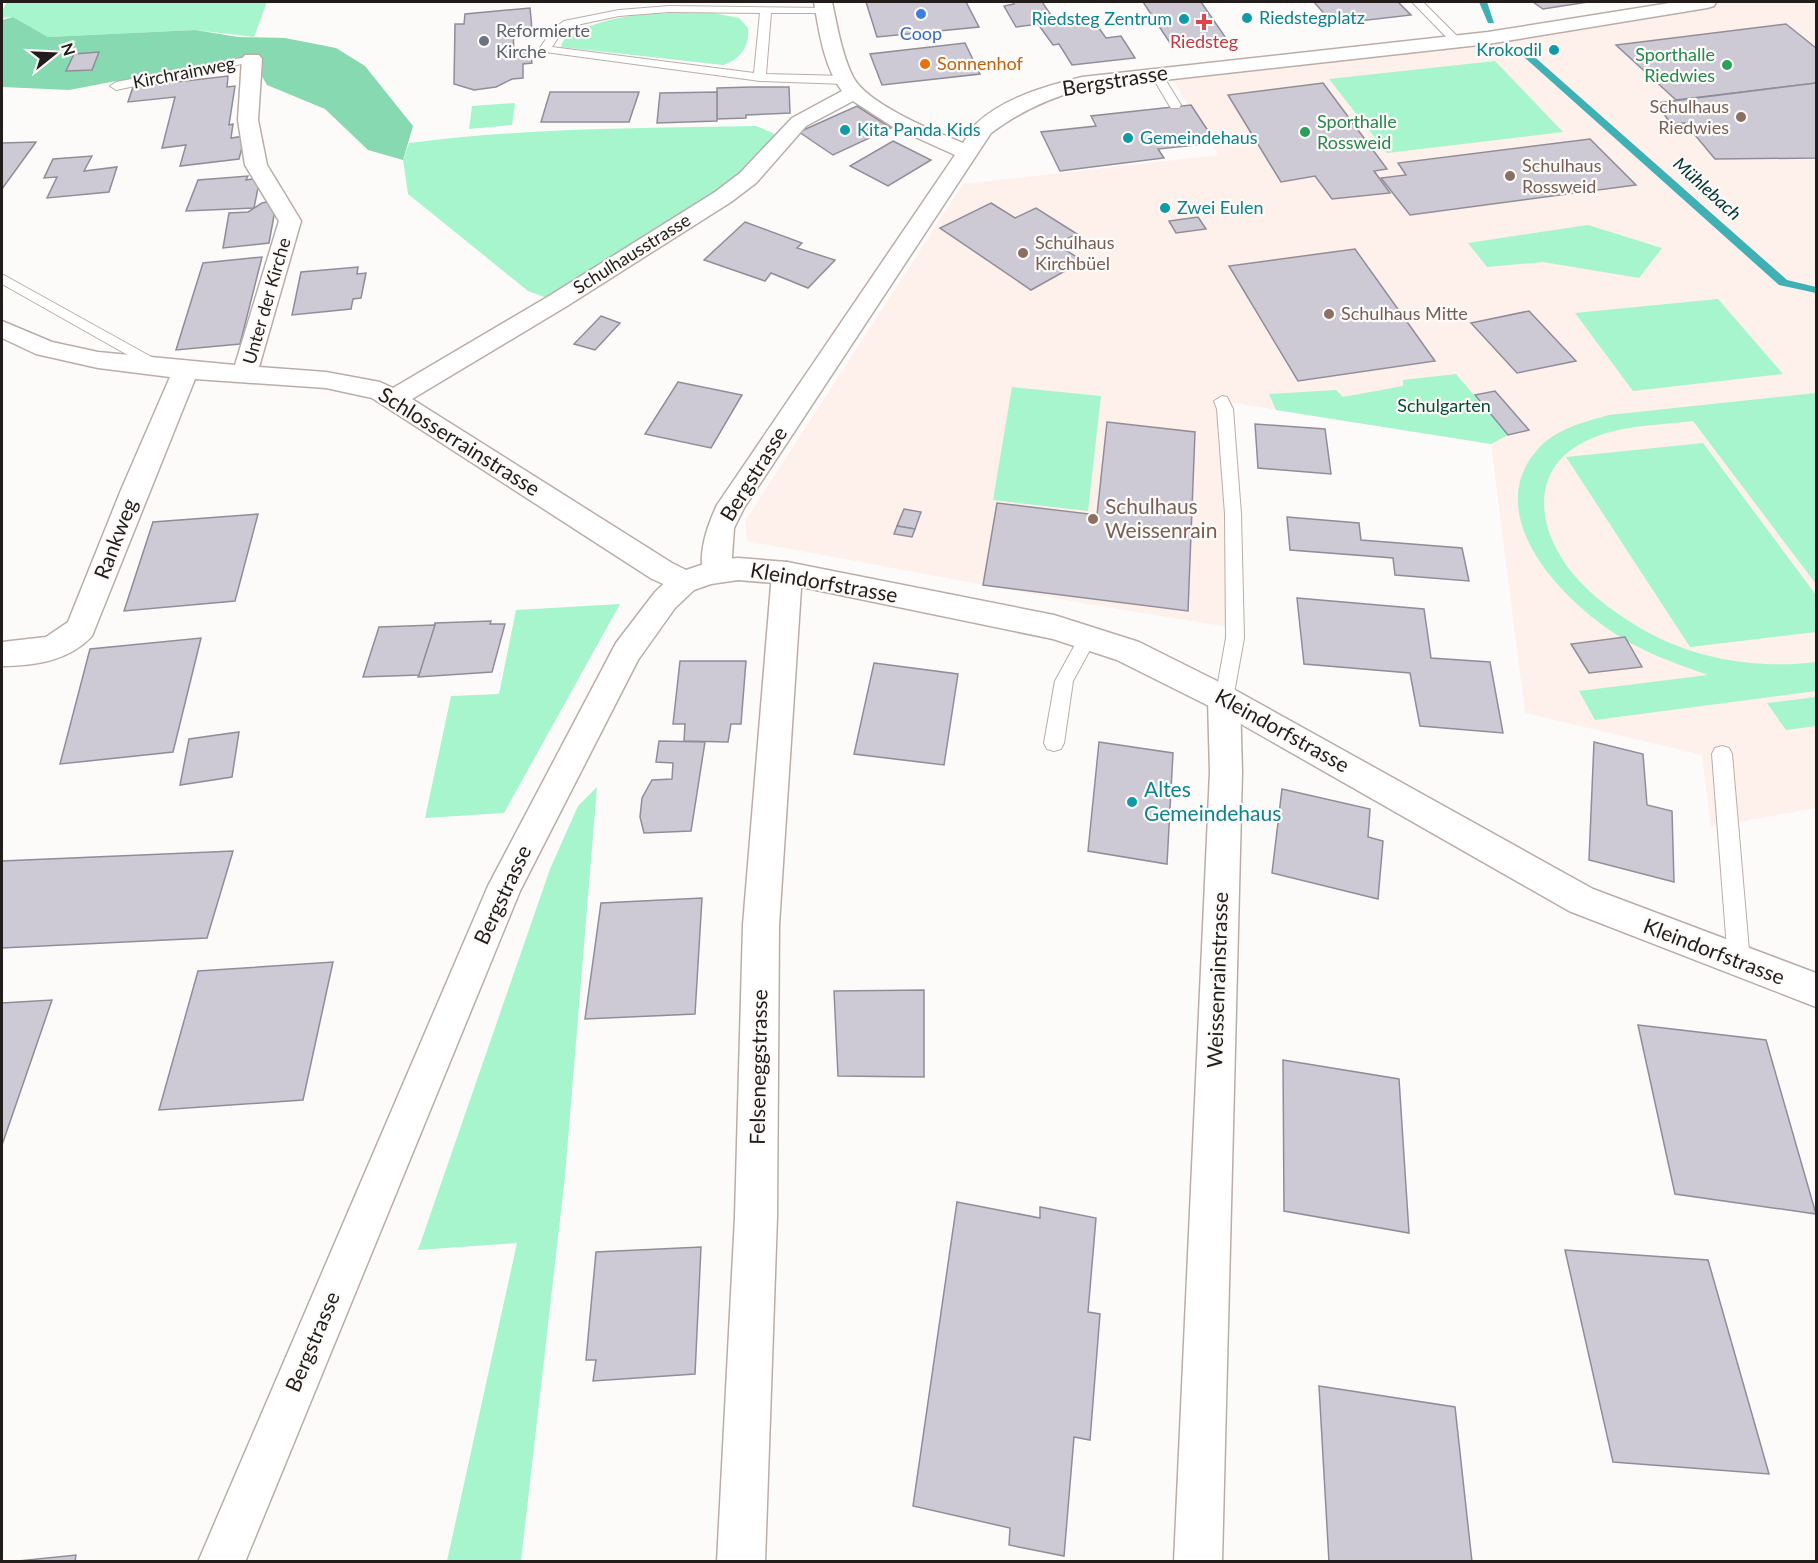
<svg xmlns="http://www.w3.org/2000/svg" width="1818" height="1563" font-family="Lato,sans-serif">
	<rect width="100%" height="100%" fill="#fdfbf9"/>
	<path fill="#fef0eb" d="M1707 2H1816V808L1711 827 1702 755 1525 713 1491 444 1222 401 1235 628 1087 604 747 541 745 521 963 184 1219 155 1168 72 1557 28Z"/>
	<g fill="#a6f5cd">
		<path d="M7 2H267L254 37 195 30 48 37 13 17 2 18V11Z"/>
		<path d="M713 13 739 18 748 28C750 46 740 60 723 65L561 47C562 40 566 38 572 35 614 10 666 14 713 13Z"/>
		<path d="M1495 61 1563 132 1387 153 1329 79Z"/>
		<path d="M515 103 512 125 469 129 472 106Z"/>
		<path d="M756 126 775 134 744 171 714 195 547 298 528 291 408 194 403 160 409 143C524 128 640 128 756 126Z"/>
		<path d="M1588 225 1662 248 1639 278 1543 262 1487 267 1468 243Z"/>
		<path d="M1718 299 1783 374 1633 391 1575 313Z"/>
		<path d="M1456 374 1508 435 1491 444 1276 410 1269 394 1336 390 1343 397 1403 386V380Z"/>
		<path d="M1012 387 1101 396 1088 511 993 500Z"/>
		<path d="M1816 393V584L1693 421C1661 425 1625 425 1595 437 1528 463 1534 526 1573 574 1593 598 1622 618 1649 633 1699 660 1760 669 1816 662V691L1595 720 1579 691 1708 675C1677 664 1645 653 1617 635 1563 601 1480 516 1537 450 1555 429 1584 422 1609 415Z"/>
		<path d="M1703 443 1816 595V632L1690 647 1566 457Z"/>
		<path d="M620 604 504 813 425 818 451 696 499 694 516 610Z"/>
		<path d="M1816 697V726L1786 730 1767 703Z"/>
		<path d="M597 787 565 1176 521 1561H447L517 1243 418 1250 550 869 578 806Z"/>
	</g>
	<path fill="#86d9b0" d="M13 17 48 37 195 30 238 37 285 38 336 48 365 66 413 126 403 160 368 150 325 109 267 85 252 59 116 86V81L69 90 2 87V20Z"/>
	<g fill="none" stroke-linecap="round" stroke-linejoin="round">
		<g fill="#3fb0b4" fill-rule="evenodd">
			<path d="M1479 2H1487L1494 23H1488Z"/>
			<path d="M1523 52H1529L1787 280 1816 287V293L1779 285 1523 56Z"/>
		</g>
	</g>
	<g fill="#cdcad6" stroke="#908d98" stroke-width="1.5">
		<path d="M866 2H966L979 27 877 37Z"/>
		<path d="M1013 2H1042L1055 21 1091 17 1106 38 1121 36 1135 58 1072 65 1059 44 1053 45 1038 24 1016 27 1004 6 1014 4Z"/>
		<path d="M1143 2H1201L1228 41 1172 46Z"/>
		<path d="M1314 2H1398L1411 15 1333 24Z"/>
		<path d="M1533 2H1588L1543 9Z"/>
		<path d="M530 8 532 29 513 30 514 53 530 51 532 63 523 64V78L512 79 496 87 474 90 454 84 455 24H464L465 14Z"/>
		<path d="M1786 24 1816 48V83L1676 100 1616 45Z"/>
		<path d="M965 43 980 74 882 85 870 54Z"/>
		<path d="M99 52 92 70 66 71 74 54Z"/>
		<path d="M228 76 227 87 235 86 229 125 233 124 231 138 245 136 239 159 180 166 186 145 162 148 175 97 128 102 133 87Z"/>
		<path d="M1323 83 1387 169 1374 171 1390 193 1332 199 1315 176 1281 182 1228 95Z"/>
		<path d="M1816 83V158L1715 159 1685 123 1671 124 1656 103Z"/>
		<path d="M751 87H789L790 113 746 115V118L717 119V88Z"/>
		<path d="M550 92H639L629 122H541Z"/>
		<path d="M717 92V121L657 123 660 93Z"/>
		<path d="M1191 105 1216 143 1158 149 1164 158 1060 171 1041 132 1096 126 1091 116Z"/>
		<path d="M857 106 891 128 833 155 799 132Z"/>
		<path d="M1590 139 1636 185 1410 215 1381 178 1406 175 1398 163Z"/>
		<path d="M893 141 931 160 888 186 850 166Z"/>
		<path d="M36 142 2 189V143Z"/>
		<path d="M92 156 84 171 117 167 109 192 47 198 57 177 44 178 53 159Z"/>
		<path d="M248 176 246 180 260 178 254 208 186 211 198 180Z"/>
		<path d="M271 201 275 210 269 243 223 248 229 213 248 212 262 203Z"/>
		<path d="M991 203 1015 218 1036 208 1077 234 1056 244 1083 261 1031 290 940 228Z"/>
		<path d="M1198 217 1206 229 1176 233 1169 221Z"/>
		<path d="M745 222 802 243 797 248 835 260 808 288 771 273 765 281 704 260Z"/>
		<path d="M1355 249 1435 361 1298 381 1229 266Z"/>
		<path d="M262 257 240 344 176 350 203 263Z"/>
		<path d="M358 267 357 274 366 273 361 298 353 299 351 309 292 315 301 272Z"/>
		<path d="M1529 311 1576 361 1517 373 1471 323Z"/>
		<path d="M601 316 620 323 595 350 574 344Z"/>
		<path d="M678 382 742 395 711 448 645 434Z"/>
		<path d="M1495 391 1529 430 1508 435 1475 395Z"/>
		<path d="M1107 422 1195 432 1188 611 983 585 997 503 1097 515Z"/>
		<path d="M1255 424 1325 429 1331 474 1258 468Z"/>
		<path d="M904 509 921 512 915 529 897 526Z"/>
		<path d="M258 514 235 601 124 611 153 522Z"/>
		<path d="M1287 517 1359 523 1361 540 1462 548 1469 581 1395 575 1393 558 1290 550Z"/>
		<path d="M897 526 915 529 912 537 894 534Z"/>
		<path d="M1297 598 1424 609 1431 658 1490 662 1503 733 1420 726 1410 673 1304 664Z"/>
		<path d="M491 621 490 624H505L492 672 418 677 435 623Z"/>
		<path d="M435 625 419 675 363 677 379 627Z"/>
		<path d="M1625 637 1642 667 1589 673 1571 644Z"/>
		<path d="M201 638 173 752 60 764 90 649Z"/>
		<path d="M680 661H746L741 724H731L728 742 684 741 685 724H673Z"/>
		<path d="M874 663 958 674 944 765 854 754Z"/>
		<path d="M239 732 232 777 180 785 189 739Z"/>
		<path d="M659 741 705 742 691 831 644 833 640 817 642 798 652 780 672 779 673 763 656 762Z"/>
		<path d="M1099 742 1173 753 1167 864 1088 851Z"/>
		<path d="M1594 742 1643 754 1647 805 1672 811 1674 882 1589 860Z"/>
		<path d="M1282 789 1370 809 1368 837 1383 841 1378 899 1272 873Z"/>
		<path d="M233 851 207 938 2 948V861Z"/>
		<path d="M702 898 695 1014 585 1019 601 903Z"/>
		<path d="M333 962 303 1100 159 1110 198 971Z"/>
		<path d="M924 990V1077L838 1076 834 991Z"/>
		<path d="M52 1000 2 1145V1003Z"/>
		<path d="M1638 1025 1766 1040 1816 1214 1675 1194Z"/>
		<path d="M1283 1060 1399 1079 1409 1233 1284 1211Z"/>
		<path d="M957 1202 1040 1218V1207L1096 1218 1088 1312 1100 1314 1090 1440 1074 1437 1064 1556 1009 1545 1010 1528 913 1506Z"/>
		<path d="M701 1247 695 1374 593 1381 596 1360H586L596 1252Z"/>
		<path d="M1565 1250 1708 1260 1769 1474 1613 1462Z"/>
		<path d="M1319 1386 1455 1407 1472 1562H1329Z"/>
		<path d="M76 1555 75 1562H8Z"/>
	</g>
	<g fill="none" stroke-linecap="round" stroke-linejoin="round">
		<defs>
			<g id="service">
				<path d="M1412 2H1423L1460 39V43H1452Z"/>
				<path d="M669 6 828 8 830 10 824 13H771L766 74 845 76 851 80 845 84 760 81 545 52 539 49 553 29 564 21 619 10ZM669 12 760 13 754 73 552 47 561 33 572 26 619 16Z"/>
				<path d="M252 56 258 59 256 61 116 90 110 86 116 82Z"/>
				<path d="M1156 69 1160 71 1181 105 1179 108H1171L1169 105 1150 73Z"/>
				<path d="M2 274 166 365 168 368 166 371H156L2 284Z"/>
				<path d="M1222 396 1227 397 1233 409 1241 514 1244 638 1233 699 1231 704 1224 707 1217 704 1215 699 1226 638 1225 514 1217 409 1214 401Z"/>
				<path d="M1088 630 1094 632 1097 637 1073 681 1064 743 1061 749 1054 751 1047 749 1044 743 1055 681 1082 632Z"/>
				<path d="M1722 746 1729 748 1732 754 1750 962 1747 969 1739 972 1731 969 1728 962 1712 754 1715 748Z"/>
			</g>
			<g id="minor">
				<path d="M814 2H832C837 26 842 55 853 77 868 105 934 131 963 143 967 137 971 129 976 124 1003 98 1046 86 1082 77L1488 32 1676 2H1716L1714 6 1707 8 1488 44 1083 89C1049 98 1019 112 991 133L744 508 734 528 731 571 726 579 716 582 706 579C695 559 708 524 717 505L955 155 893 127 853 101 806 126 756 183 731 202 567 306 412 399 672 563 694 574 699 582 694 590 684 593 652 579 372 398 326 388 195 379 92 636C69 661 34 666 2 666V642L46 637 68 622 121 490 170 377 98 368 36 354 2 338V321L52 342 98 352 235 365 279 221 245 165 238 120 242 59 245 55H259L262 59 258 120 267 165 301 221 259 367 326 372 380 382 393 388 549 296 715 192 740 173 792 118 842 91C824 67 819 31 814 2Z"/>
				<path d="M787 562 797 565 802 573 779 925 777 1217 765 1562H717L735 1217 743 925 772 573 777 565Z"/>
				<path d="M1224 686 1235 690 1240 699 1242 772 1222 1562H1174L1210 772 1208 699 1213 690Z"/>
			</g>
			<path id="tertiary" d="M738 558 787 562 1054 615 1139 642 1235 690 1593 889 1816 973V1007L1569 911 1213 708 1117 660 1053 639 787 584 738 580 711 584 694 590 675 608 638 660 520 891 245 1562H198L488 886 616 643 655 592 674 574 716 560Z"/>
		</defs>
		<use href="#service" stroke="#baada8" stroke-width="2"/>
		<use href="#minor" stroke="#baada8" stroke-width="3"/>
		<use href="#tertiary" stroke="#baada8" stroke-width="3"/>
		<use href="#service" fill="#fff" fill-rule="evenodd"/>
		<use href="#minor" fill="#fff" fill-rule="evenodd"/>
		<use href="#tertiary" fill="#fff" fill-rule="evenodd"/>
	</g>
	<circle fill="#3f7fe0" stroke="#fdfbf9" stroke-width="2" cx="921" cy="14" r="6"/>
	<g fill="#0f9aa8" stroke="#fdfbf9" stroke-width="2">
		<circle cx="1247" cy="18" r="6"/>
		<circle cx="1184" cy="19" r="6"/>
		<circle cx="1554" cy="50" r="6"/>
		<circle cx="845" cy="130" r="6"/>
		<circle cx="1128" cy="138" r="6"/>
		<circle cx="1165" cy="208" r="6"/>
		<circle cx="1132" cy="802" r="6"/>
	</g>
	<path fill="#e0444e" stroke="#fdfbf9" stroke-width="2" d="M1201 13h6v6h6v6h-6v6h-6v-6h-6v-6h6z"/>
	<circle fill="#6b7280" stroke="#fdfbf9" stroke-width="2" cx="484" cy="41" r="6"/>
	<circle fill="#e8710a" stroke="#fdfbf9" stroke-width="2" cx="925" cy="64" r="6"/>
	<g fill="#2e9e5b" stroke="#fdfbf9" stroke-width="2">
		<circle cx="1727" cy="65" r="6"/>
		<circle cx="1305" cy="132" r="6"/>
	</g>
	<g fill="#8d6e63" stroke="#fdfbf9" stroke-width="2">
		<circle cx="1741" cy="117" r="6"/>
		<circle cx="1510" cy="176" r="6"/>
		<circle cx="1023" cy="253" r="6"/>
		<circle cx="1329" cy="314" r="6"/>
		<circle cx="1093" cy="519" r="6"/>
	</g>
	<g text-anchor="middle" stroke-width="4.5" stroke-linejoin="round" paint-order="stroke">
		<g font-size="18" fill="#0d838f" stroke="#fdfbf9" text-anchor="start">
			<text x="1259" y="24">Riedstegplatz</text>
			<text x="1172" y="25" text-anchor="end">Riedsteg Zentrum</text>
			<text x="1542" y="56" text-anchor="end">Krokodil</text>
			<text x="857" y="136">Kita Panda Kids</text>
			<text x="1140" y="144">Gemeindehaus</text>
			<text x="1177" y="214">Zwei Eulen</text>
		</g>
		<g font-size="18" fill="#5b616d" stroke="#fdfbf9" text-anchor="start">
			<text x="496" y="37">Reformierte<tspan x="496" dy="21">Kirche</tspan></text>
		</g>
		<g font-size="18" fill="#366cbe" stroke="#fdfbf9">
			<text x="921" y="40">Coop</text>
		</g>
		<g font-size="18" fill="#be3a42" stroke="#fdfbf9">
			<text x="1204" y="48">Riedsteg</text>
		</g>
		<g font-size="18" fill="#27864d" stroke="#fdfbf9" text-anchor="end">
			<text x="1715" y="61">Sporthalle<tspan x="1715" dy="21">Riedwies</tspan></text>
			<text x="1317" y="128" text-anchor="start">Sporthalle<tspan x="1317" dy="21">Rossweid</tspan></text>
		</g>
		<g font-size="18" fill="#c56008" stroke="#fdfbf9" text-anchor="start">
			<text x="937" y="70">Sonnenhof</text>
		</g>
		<g font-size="18" fill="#221d1b" stroke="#fdfbf9">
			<text transform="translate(184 73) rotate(-11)" y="6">Kirchrainweg</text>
			<text transform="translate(632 254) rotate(-32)" y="6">Schulhausstrasse</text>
			<text transform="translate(267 301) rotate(-74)" y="6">Unter der Kirche</text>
		</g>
		<g font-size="18" fill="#785e54" stroke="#fdfbf9" text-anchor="start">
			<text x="1729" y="113" text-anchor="end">Schulhaus<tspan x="1729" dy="21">Riedwies</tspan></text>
			<text x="1522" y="172">Schulhaus<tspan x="1522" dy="21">Rossweid</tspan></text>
			<text x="1035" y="249">Schulhaus<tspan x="1035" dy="21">Kirchbüel</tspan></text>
			<text x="1341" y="320">Schulhaus Mitte</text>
		</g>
		<g font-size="18" font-style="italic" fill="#003638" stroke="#fdfbf9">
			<text transform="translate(1707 189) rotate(42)" y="6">Mühlebach</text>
		</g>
		<g font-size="18" fill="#064c32" stroke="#fdfbf9">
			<text x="1444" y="412">Schulgarten</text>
		</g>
		<g font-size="21" fill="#221d1b" stroke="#fdfbf9">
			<text transform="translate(1115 81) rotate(-9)" y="7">Bergstrasse</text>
			<text transform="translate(459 442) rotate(32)" y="7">Schlosserrainstrasse</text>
			<text transform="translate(754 474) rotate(-58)" y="7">Bergstrasse</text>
			<text transform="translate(116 539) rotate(-69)" y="7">Rankweg</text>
			<text transform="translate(824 583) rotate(10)" y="7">Kleindorfstrasse</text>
			<text transform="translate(1282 731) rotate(29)" y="7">Kleindorfstrasse</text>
			<text transform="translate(503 895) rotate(-65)" y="7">Bergstrasse</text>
			<text transform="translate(1714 952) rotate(21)" y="7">Kleindorfstrasse</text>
			<text transform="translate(1218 980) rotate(-88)" y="7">Weissenrainstrasse</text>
			<text transform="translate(759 1067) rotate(-89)" y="7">Felseneggstrasse</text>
			<text transform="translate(313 1342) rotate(-67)" y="7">Bergstrasse</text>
		</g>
		<g font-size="21" fill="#785e54" stroke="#fdfbf9" text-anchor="start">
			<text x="1105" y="514">Schulhaus<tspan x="1105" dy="24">Weissenrain</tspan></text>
		</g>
		<g font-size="21" fill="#0d838f" stroke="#fdfbf9" text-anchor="start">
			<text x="1144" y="797">Altes<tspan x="1144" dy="24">Gemeindehaus</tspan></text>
		</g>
	</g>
	<rect width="1818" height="1563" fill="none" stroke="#221d1b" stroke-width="6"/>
	<g transform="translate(54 54) rotate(72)" stroke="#fdfbf9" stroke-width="4.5" paint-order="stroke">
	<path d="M0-4.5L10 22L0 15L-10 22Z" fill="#221d1b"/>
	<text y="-9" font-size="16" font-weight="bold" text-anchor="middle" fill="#221d1b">N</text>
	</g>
</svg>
